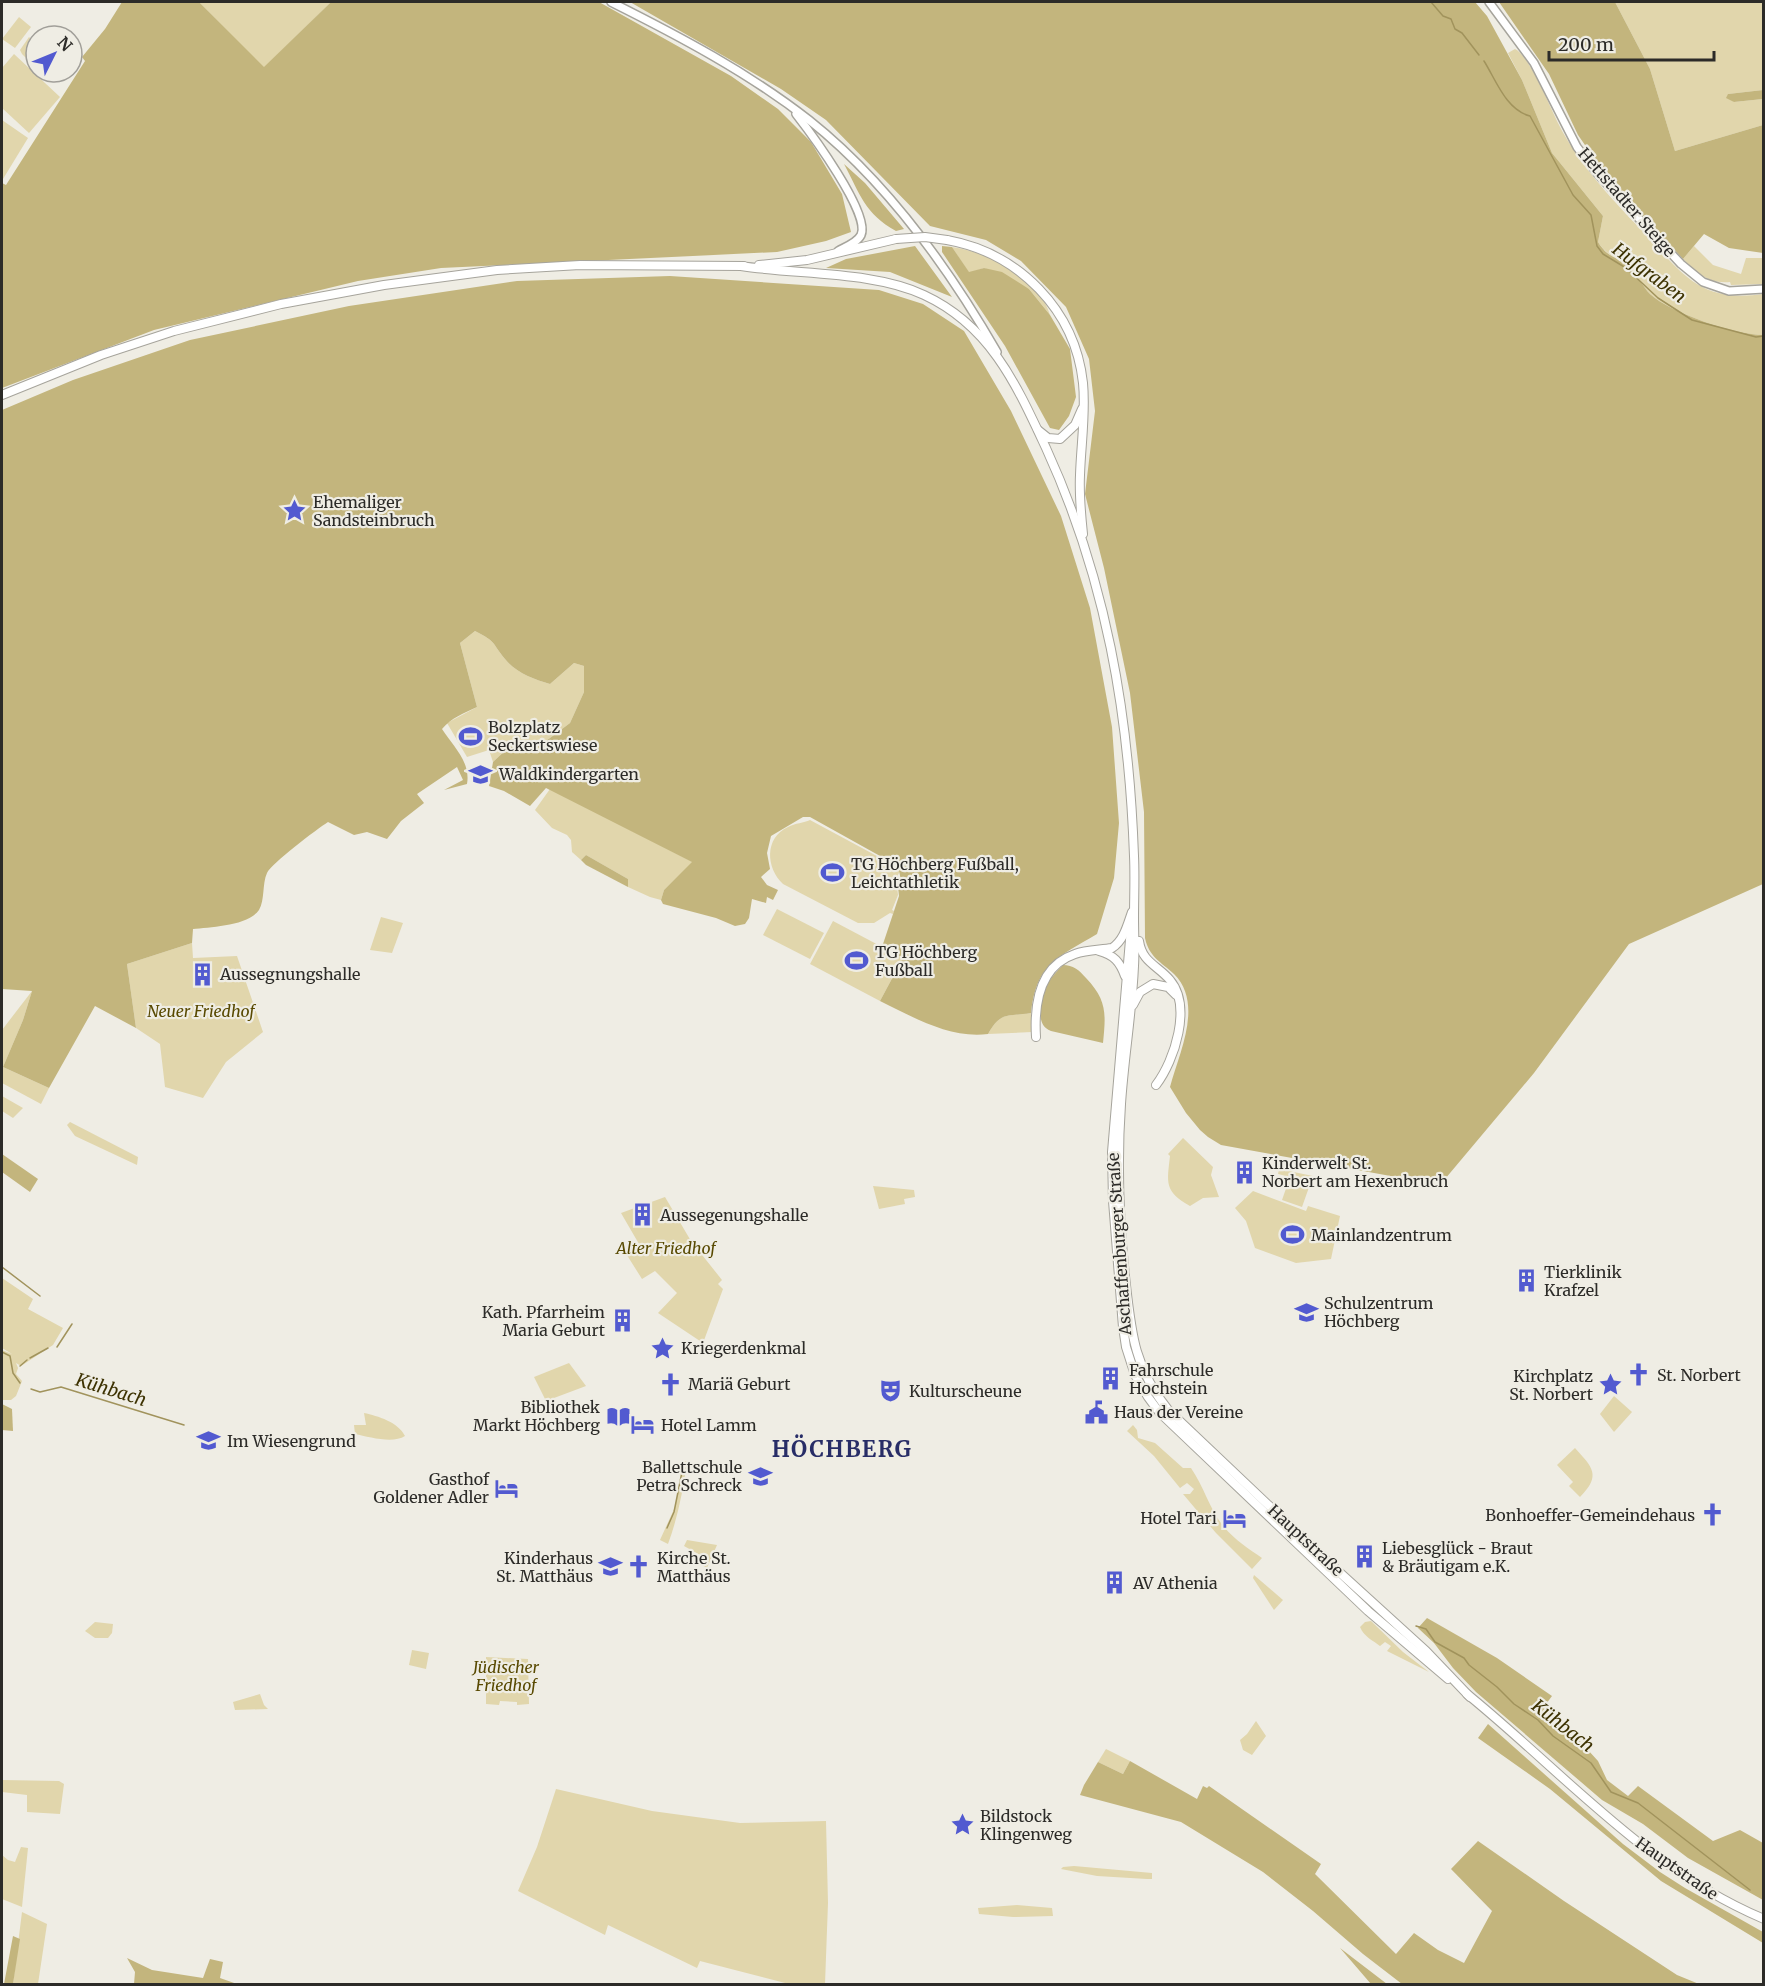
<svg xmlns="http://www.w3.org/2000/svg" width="1765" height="1986" font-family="Merriweather,serif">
	<rect width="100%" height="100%" fill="#efede4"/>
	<g fill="#e1d6ac">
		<path d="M199 2H329L330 3 264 68Z"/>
		<path d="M1615 2H1763V90L1728 94 1734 102 1763 99V125L1675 151 1650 69Z"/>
		<path d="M19 17 31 27 15 48 2 39Z"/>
		<path d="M29 37 36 44 35 67 22 54 20 50Z"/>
		<path d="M1515 49C1529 55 1550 107 1558 123 1580 167 1614 201 1648 237 1663 253 1678 272 1697 284 1717 297 1741 297 1763 294V335C1737 335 1670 313 1650 294 1643 287 1638 276 1630 268 1619 256 1609 259 1598 242L1603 216 1552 153 1522 80 1508 53Z"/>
		<path d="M14 54 60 97 29 133 2 108V68Z"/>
		<path d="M2 120 28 138 3 179 2 178Z"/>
		<path d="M1694 246 1713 265 1741 274 1746 258H1763V284L1731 285 1730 282C1708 284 1698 273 1683 259Z"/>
		<path d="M952 247C990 253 1038 275 1050 315L1029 289 984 268 969 273Z"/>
		<path d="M475 631C497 642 491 642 505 659 516 673 534 679 550 684L574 663 584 666V692L570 723 546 741 512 744 493 762 489 750 467 757 447 723 477 707 460 643Z"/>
		<path d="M550 789 693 862 664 890 661 900 650 897 628 887V879L586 855 581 860 572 852 571 840 567 835 552 828 535 810Z"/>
		<path d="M810 820 901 869 896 879 898 895 892 910 894 911 893 914 890 913 874 923H858L783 884C766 868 764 838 788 827 795 823 804 823 810 820Z"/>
		<path d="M777 909 824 933 810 959 763 935Z"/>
		<path d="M381 917 403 923 392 953 370 950Z"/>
		<path d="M833 921 903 958 880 1001 810 964Z"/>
		<path d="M192 943 193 958 237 956 263 1032 226 1062 203 1098 165 1087 160 1044 136 1028 127 964Z"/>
		<path d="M32 991 23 1020 3 1067 49 1088 41 1104 2 1083V1030Z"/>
		<path d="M1031 1013 1032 1032 988 1034C1001 1011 1007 1017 1031 1013Z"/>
		<path d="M2 1096 23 1108 13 1118 2 1111Z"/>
		<path d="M70 1122 138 1157 137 1165 75 1136 67 1125Z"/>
		<path d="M1183 1138 1213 1167 1211 1175 1219 1197 1203 1198 1190 1206C1164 1191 1167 1183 1170 1156L1168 1154Z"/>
		<path d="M1279 1169 1313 1176 1302 1207 1282 1200 1290 1177 1278 1174Z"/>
		<path d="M873 1186 914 1190 915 1197 904 1199 905 1204 879 1209Z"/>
		<path d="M1253 1191 1306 1211 1308 1206 1340 1216 1331 1259 1296 1263 1255 1248 1246 1221 1235 1208Z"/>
		<path d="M665 1197 691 1241 722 1280 718 1284 723 1289 703 1343 658 1313 677 1293 655 1271 642 1279 625 1252 639 1244 621 1213Z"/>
		<path d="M2 1278 33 1299 28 1309 63 1328 53 1345 21 1366 16 1363 18 1368 16 1374 22 1381 16 1396 11 1400H2V1350L12 1354 2 1348Z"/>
		<path d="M569 1363 586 1386 546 1401 534 1377Z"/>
		<path d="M1614 1396 1632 1412 1614 1432 1600 1414Z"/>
		<path d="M364 1413C378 1416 398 1422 405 1436 393 1444 369 1437 355 1434L354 1425H366Z"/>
		<path d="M1133 1425 1137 1430 1138 1438 1155 1443 1183 1468H1191C1204 1487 1210 1510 1224 1527 1235 1540 1249 1549 1262 1558L1252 1569 1216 1533 1183 1494H1190L1194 1489 1187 1483 1180 1488 1154 1456 1127 1431Z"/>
		<path d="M1575 1448C1592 1467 1602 1475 1580 1497L1569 1486 1573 1482 1557 1465Z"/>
		<path d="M685 1461 687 1462C683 1490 678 1517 668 1544L660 1540 675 1507Z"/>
		<path d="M687 1540 717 1545 707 1568 696 1562 700 1555 684 1546Z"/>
		<path d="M1254 1575 1283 1600 1274 1610 1253 1578Z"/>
		<path d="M1371 1621 1403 1652 1429 1672 1387 1651 1391 1646 1385 1642 1380 1646C1374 1641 1364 1637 1360 1627L1365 1622Z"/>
		<path d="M95 1622 113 1624 112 1633 108 1638H95L85 1631Z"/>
		<path d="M412 1650 429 1653 426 1669 409 1665Z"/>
		<path d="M486 1657 528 1659 529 1704 517 1705V1702L500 1701 499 1705 486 1704Z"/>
		<path d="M260 1694 264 1705 268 1709 235 1710 233 1702Z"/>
		<path d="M1256 1721 1266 1736 1252 1755 1243 1750 1240 1740 1247 1734Z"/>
		<path d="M1106 1749 1130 1761 1123 1774 1098 1762Z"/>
		<path d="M2 1780 59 1781 64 1784 60 1814 27 1812V1795L2 1792Z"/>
		<path d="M556 1789 652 1811 740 1823 826 1821 828 1903 825 1984H789L700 1961 697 1968 608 1925 605 1935 518 1891 537 1847Z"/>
		<path d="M21 1847 28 1848 22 1907 2 1899V1855L8 1860 15 1862Z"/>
		<path d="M1074 1866 1152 1873V1879H1147L1097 1876 1061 1869 1063 1867Z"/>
		<path d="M1017 1905 1052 1908 1053 1916 1013 1917 979 1914 978 1908Z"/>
		<path d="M22 1912 47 1924 38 1984H13Z"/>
	</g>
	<g fill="#c3b57d">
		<path d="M122 2H199L264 67 330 3 329 2H599L731 76 778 109 811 142 842 194 851 232 826 241 777 252 441 268 358 281 154 330 2 388V183L6 185 85 61 82 57 105 29Z"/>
		<path d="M630 2H1475L1487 16 1522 80 1552 153 1603 216 1598 242C1609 260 1619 256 1630 268 1638 276 1643 287 1650 294 1670 313 1737 335 1763 335V884L1629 944 1534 1073 1445 1179 1396 1177 1221 1145 1208 1137 1200 1130 1186 1113 1170 1087C1179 1053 1204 1004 1174 974 1161 962 1149 957 1145 938L1144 812 1130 693 1104 568 1085 494 1095 411 1089 359 1066 307 1021 261 986 240 930 226 826 120 781 89Z"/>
		<path d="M1499 2H1615L1650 69 1675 151 1763 125V253L1729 248 1704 234 1683 259 1608 178 1578 135 1549 74Z"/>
		<path d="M1763 90V99L1734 102 1726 98 1728 94Z"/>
		<path d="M844 164 865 183 904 229 896 231C865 214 860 194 844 164Z"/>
		<path d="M915 246 952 297 890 272 826 268 846 259Z"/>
		<path d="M942 246 952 247 969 272 984 268 1002 272 1029 289 1050 315 1070 349 1076 397 1069 416 1059 430 1050 428 1005 346 942 252Z"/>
		<path d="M670 276 879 290 923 304 964 331 1011 411 1061 516 1090 608 1112 727 1119 823 1114 878 1097 934C1058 957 1036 964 1031 1013 1007 1017 1001 1011 988 1034 950 1039 913 1017 880 1001L903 958 898 955 899 952 883 944 899 896 898 887 902 885 898 866 810 817H803L771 836 767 853 770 869 761 877 767 885 778 890 773 900 767 897 766 903 752 899 749 918 745 924 735 926 716 918 663 904 661 900 664 890 692 862 546 788 530 806 504 791 489 786 493 762 512 744 546 741 570 723 584 692V666L574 663 550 684C534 679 516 673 505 659 491 642 497 642 475 631L460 643 477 707C464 713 451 718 442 729 453 746 471 762 467 784L444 790 463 780 457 767 417 794 424 803 401 821 387 839 367 832 354 835 328 822C317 829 271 864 267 873 262 884 265 900 259 910 248 926 210 927 193 929L192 943 127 964 136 1028 95 1006 49 1088 3 1067 23 1020 32 991 2 989V410L73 380 190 340 349 306 517 281Z"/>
		<path d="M586 855 628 879V887L586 865 581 860Z"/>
		<path d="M1063 965C1073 965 1079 970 1086 978 1107 1000 1106 1014 1103 1043L1051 1031C1042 1027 1041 1022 1040 1012 1039 992 1049 979 1063 965Z"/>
		<path d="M2 1154 38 1179 30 1192 2 1172Z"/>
		<path d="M2 1404 12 1409 13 1431 2 1430Z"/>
		<path d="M1427 1618 1497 1658 1552 1696 1546 1704 1598 1761 1607 1780 1628 1796 1638 1786 1713 1841 1740 1830 1763 1843V1900L1688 1858 1643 1824 1602 1800 1476 1692 1453 1668 1434 1643 1418 1628Z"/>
		<path d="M1488 1724 1623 1844 1660 1872 1685 1888 1763 1932V1943L1661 1881 1550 1789 1478 1738Z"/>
		<path d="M1130 1761 1197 1799 1203 1786 1207 1788 1209 1786 1321 1864 1315 1874 1396 1954 1414 1933 1438 1950 1464 1963 1492 1911 1451 1869 1478 1841 1564 1901 1677 1975 1699 1984H1402L1363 1954 1313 1911 1263 1872 1181 1822 1080 1795 1084 1785 1098 1762 1123 1774Z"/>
		<path d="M13 1936 20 1939 13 1984H4Z"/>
		<path d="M1340 1948 1387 1984H1388H1371Z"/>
		<path d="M127 1958 152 1970 203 1978 210 1959 223 1962 220 1978 237 1984H134L135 1972Z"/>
	</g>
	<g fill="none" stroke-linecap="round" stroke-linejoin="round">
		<g stroke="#a1935c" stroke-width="1.5">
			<path d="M1431 2 1443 16 1451 19 1455 29 1462 33 1479 55"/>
			<path d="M1484 61C1496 80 1506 110 1530 116L1573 195 1591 215 1597 246 1603 254 1626 268 1658 298 1692 320 1756 337 1764 336"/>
			<path d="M2 1267 40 1296"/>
			<path d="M57 1347 72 1324"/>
			<path d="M2 1352 10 1356 13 1373 20 1383"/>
			<path d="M30 1358 48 1348"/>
			<path d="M20 1366 27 1360"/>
			<path d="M31 1389 40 1392 61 1387 184 1425"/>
			<path d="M667 1528 674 1512 684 1462"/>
			<path d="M1416 1626 1426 1629 1435 1642 1464 1658 1469 1665 1497 1687 1514 1704 1538 1720 1553 1736 1591 1763 1611 1792 1638 1803 1750 1890"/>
		</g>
		<defs>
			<g id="secondary">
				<path d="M611 2C679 36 749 73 809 120 887 182 948 267 997 352"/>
				<path d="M1489 2 1534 63 1577 147 1597 173 1653 234 1681 264 1703 282 1729 291 1764 289"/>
				<path d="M796 114C810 132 871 214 861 235 857 243 845 247 838 251"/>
			</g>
			<g id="primary">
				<path d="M947 240C1019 253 1075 310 1083 383 1086 413 1081 444 1080 475 1079 495 1081 515 1083 534"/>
				<path d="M759 265 807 260 896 239"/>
				<path d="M741 266C798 275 874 271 924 295 991 326 1017 386 1046 448 1106 579 1129 713 1134 856 1135 877 1134 897 1134 918 1134 934 1135 950 1134 966 1132 1012 1124 1058 1121 1104 1117 1161 1119 1219 1125 1276 1131 1330 1133 1367 1169 1411L1338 1571 1426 1651 1470 1697"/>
				<path d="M2 395 101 355 174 331 281 304 384 285 497 270 580 265 744 266"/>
				<path d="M1038 430 1048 438 1060 439 1075 425 1082 409"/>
				<path d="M1131 928 1112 1152 1113 1201 1123 1327 1126 1347 1135 1375 1148 1397 1159 1412 1368 1611 1448 1679"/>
				<path d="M1139 941C1142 962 1157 965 1170 980 1192 1006 1175 1060 1156 1085"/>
				<path d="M1099 951C1114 955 1120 962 1125 976"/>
				<path d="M1133 1005 1140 992 1153 984 1168 987 1176 995"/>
				<path d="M1036 1037C1034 1004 1039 966 1075 954 1086 950 1100 950 1112 948 1124 940 1127 926 1132 912"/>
				<path d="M1467 1694C1563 1772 1647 1870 1764 1919"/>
			</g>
		</defs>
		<use href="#secondary" stroke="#a6a49c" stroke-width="10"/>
		<use href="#primary" stroke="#a6a49c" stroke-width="10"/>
		<use href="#secondary" stroke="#fff" stroke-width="7"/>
		<use href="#primary" stroke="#fff" stroke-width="8"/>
		<defs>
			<path id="primary-bridge" d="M896 239 925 237 947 240"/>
		</defs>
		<use href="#primary-bridge" stroke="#a6a49c" stroke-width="10" stroke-linecap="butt"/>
		<use href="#primary-bridge" stroke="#fff" stroke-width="8"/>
	</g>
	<defs>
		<symbol id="sight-bare" viewBox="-9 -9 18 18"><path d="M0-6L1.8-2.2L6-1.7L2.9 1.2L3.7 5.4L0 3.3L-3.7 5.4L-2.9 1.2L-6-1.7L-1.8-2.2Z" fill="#525ad0" stroke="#efede4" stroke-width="2.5" paint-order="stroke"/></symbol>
		<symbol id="stadium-bare" viewBox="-9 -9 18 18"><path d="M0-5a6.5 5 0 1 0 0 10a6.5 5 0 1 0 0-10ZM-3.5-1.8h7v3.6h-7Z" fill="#525ad0" stroke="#efede4" stroke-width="2.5" paint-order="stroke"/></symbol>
		<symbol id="school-bare" viewBox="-9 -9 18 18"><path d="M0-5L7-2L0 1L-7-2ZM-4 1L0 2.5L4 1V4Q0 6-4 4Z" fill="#525ad0" stroke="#efede4" stroke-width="2.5" paint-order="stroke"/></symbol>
		<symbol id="building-bare" viewBox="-9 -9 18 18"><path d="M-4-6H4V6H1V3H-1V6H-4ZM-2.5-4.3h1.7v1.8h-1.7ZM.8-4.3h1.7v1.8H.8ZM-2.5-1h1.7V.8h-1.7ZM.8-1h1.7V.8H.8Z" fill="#525ad0" stroke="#efede4" stroke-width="2.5" paint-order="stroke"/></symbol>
		<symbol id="church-bare" viewBox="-9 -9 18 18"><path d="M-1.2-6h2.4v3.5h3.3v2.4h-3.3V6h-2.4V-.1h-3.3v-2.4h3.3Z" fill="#525ad0" stroke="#efede4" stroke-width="2.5" paint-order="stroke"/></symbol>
		<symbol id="theatre-bare" viewBox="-9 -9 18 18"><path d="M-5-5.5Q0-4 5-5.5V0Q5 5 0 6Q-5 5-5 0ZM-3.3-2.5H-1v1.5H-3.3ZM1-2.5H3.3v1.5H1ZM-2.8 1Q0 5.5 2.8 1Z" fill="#525ad0" stroke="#efede4" stroke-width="2.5" paint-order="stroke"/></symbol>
		<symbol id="civic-bare" viewBox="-9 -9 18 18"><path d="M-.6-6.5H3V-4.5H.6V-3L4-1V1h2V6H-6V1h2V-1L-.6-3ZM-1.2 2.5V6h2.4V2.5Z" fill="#525ad0" stroke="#efede4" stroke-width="2.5" paint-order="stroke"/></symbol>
		<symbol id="library-bare" viewBox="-9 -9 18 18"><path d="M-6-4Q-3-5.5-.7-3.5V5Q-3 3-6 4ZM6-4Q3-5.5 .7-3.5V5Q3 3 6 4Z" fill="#525ad0" stroke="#efede4" stroke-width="2.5" paint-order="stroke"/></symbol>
		<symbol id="hotel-bare" viewBox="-9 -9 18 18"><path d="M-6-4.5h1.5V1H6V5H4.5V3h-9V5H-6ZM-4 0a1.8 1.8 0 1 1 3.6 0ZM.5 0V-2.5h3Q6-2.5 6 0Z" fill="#525ad0" stroke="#efede4" stroke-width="2.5" paint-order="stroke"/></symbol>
	</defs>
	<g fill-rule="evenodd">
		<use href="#sight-bare" x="278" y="494" width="33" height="33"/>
		<use href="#stadium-bare" x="454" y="720" width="33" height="33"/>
		<use href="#school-bare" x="464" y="758" width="33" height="33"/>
		<use href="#stadium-bare" x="816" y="856" width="33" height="33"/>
		<use href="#stadium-bare" x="840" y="944" width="33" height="33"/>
		<use href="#building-bare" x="186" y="958" width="33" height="33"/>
		<use href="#building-bare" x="1228" y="1156" width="33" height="33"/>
		<use href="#building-bare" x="626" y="1198" width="33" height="33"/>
		<use href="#stadium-bare" x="1276" y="1218" width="33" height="33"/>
		<use href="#building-bare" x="1510" y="1264" width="33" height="33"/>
		<use href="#school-bare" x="1290" y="1296" width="33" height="33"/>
		<use href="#building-bare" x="606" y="1304" width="33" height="33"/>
		<use href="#sight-bare" x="646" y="1332" width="33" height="33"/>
		<use href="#church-bare" x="1622" y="1358" width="33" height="33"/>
		<use href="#building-bare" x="1094" y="1362" width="33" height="33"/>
		<use href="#church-bare" x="654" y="1368" width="33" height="33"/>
		<use href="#sight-bare" x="1594" y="1368" width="33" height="33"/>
		<use href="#theatre-bare" x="874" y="1374" width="33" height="33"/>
		<use href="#civic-bare" x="1080" y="1396" width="33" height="33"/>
		<use href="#library-bare" x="602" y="1400" width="33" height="33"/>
		<use href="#hotel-bare" x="626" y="1408" width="33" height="33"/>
		<use href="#school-bare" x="192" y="1424" width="33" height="33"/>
		<use href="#school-bare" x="744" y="1460" width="33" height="33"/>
		<use href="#hotel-bare" x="490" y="1472" width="33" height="33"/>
		<use href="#church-bare" x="1696" y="1498" width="33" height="33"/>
		<use href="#hotel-bare" x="1218" y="1502" width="33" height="33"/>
		<use href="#building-bare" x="1348" y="1540" width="33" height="33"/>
		<use href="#school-bare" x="594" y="1550" width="33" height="33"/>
		<use href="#church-bare" x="622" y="1550" width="33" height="33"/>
		<use href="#building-bare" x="1098" y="1566" width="33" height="33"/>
		<use href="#sight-bare" x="946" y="1808" width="33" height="33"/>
	</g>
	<g text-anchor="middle" stroke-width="4.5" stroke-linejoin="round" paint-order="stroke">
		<g font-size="16" fill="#2c2b28" stroke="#efede4">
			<text transform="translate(1627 202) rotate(49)" y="6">Hettstadter Steige</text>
			<text transform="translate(1119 1244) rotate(-94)" y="6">Aschaffenburger Straße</text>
			<text transform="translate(1306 1540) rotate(43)" y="6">Hauptstraße</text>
			<text transform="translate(1677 1868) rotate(35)" y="6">Hauptstraße</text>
		</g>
		<g font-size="16" fill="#2c2b28" stroke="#efede4" text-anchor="start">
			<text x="313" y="508">Ehemaliger<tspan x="313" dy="18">Sandsteinbruch</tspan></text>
			<text x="488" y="733">Bolzplatz<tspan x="488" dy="18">Seckertswiese</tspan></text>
			<text x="499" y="780">Waldkindergarten</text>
			<text x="851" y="870">TG Höchberg Fußball,<tspan x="851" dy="18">Leichtathletik</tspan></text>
			<text x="875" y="958">TG Höchberg<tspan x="875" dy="18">Fußball</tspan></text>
			<text x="220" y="980">Aussegnungshalle</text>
			<text x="1262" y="1169">Kinderwelt St.<tspan x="1262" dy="18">Norbert am Hexenbruch</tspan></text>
			<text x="660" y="1221">Aussegenungshalle</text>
			<text x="1311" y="1241">Mainlandzentrum</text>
			<text x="1544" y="1278">Tierklinik<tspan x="1544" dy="18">Krafzel</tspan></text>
			<text x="1324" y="1309">Schulzentrum<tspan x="1324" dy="18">Höchberg</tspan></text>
			<text x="605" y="1318" text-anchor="end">Kath. Pfarrheim<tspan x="605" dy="18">Maria Geburt</tspan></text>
			<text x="681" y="1354">Kriegerdenkmal</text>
			<text x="1129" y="1376">Fahrschule<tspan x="1129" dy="18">Hochstein</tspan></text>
			<text x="1657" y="1381">St. Norbert</text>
			<text x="1593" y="1382" text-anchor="end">Kirchplatz<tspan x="1593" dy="18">St. Norbert</tspan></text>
			<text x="688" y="1390">Mariä Geburt</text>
			<text x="909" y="1397">Kulturscheune</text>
			<text x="600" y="1413" text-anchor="end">Bibliothek<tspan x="600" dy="18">Markt Höchberg</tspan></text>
			<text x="1114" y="1418">Haus der Vereine</text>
			<text x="661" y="1431">Hotel Lamm</text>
			<text x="227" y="1447">Im Wiesengrund</text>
			<text x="742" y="1473" text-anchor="end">Ballettschule<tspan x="742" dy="18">Petra Schreck</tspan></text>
			<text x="489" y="1485" text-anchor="end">Gasthof<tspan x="489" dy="18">Goldener Adler</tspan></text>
			<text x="1695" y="1521" text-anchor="end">Bonhoeffer-Gemeindehaus</text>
			<text x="1217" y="1524" text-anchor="end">Hotel Tari</text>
			<text x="1382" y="1554">Liebesglück - Braut<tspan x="1382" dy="18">&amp; Bräutigam e.K.</tspan></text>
			<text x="593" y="1564" text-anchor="end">Kinderhaus<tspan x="593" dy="18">St. Matthäus</tspan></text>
			<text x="657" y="1564">Kirche St.<tspan x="657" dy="18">Matthäus</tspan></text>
			<text x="1133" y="1589">AV Athenia</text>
			<text x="980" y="1822">Bildstock<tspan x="980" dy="18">Klingenweg</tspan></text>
		</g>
		<g font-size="16" font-style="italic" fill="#584900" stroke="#efede4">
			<text x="201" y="1017">Neuer Friedhof</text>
			<text x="666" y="1254">Alter Friedhof</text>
			<text x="506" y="1673">Jüdischer<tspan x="506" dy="18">Friedhof</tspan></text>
		</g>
		<g font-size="18" font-style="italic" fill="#3d3202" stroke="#efede4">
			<text transform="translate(1649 273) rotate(37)" y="6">Hufgraben</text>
			<text transform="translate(111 1390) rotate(17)" y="6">Kühbach</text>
			<text transform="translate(1563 1726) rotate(38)" y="6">Kühbach</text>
		</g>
		<g font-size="22" font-weight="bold" letter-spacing="1.5" fill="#282d67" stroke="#efede4">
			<text x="842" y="1457">HÖCHBERG</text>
		</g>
	</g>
	<rect width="1765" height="1986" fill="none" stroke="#2c2b28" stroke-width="6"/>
	<g transform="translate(54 54) rotate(47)"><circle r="28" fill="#efede4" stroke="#a19f99" stroke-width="1.5"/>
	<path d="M0-4.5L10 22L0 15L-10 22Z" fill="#525ad0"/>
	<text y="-9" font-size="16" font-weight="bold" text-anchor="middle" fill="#2c2b28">N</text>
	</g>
	<path d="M1549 51v9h165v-9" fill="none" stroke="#2c2b28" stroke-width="3"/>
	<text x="1558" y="51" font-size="18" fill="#2c2b28" stroke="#efede4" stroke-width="4.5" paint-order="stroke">200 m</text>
</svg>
